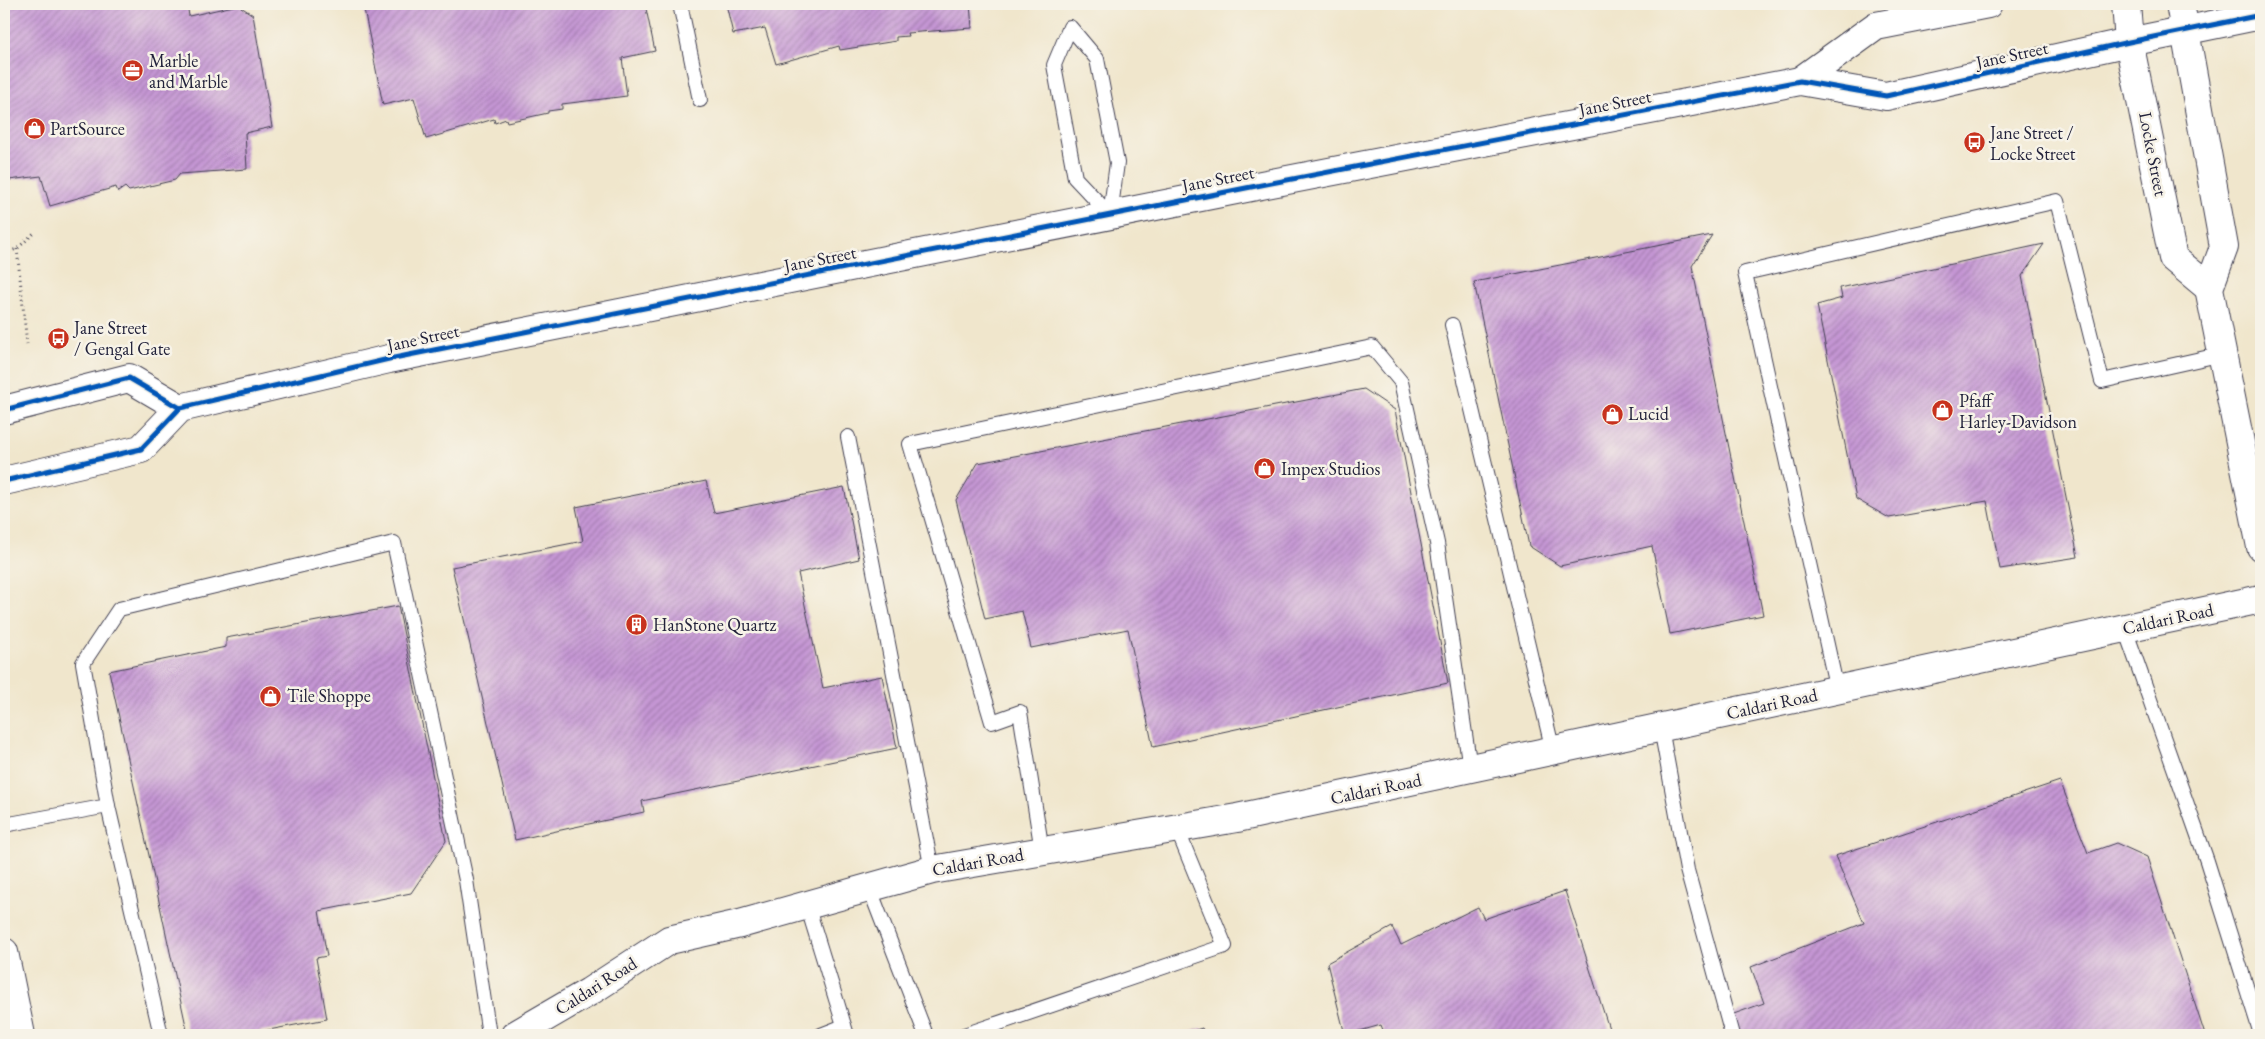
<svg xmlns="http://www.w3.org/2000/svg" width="2265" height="1039" font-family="'EB Garamond',serif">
	<defs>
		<pattern id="building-hatch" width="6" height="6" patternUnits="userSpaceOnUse" patternTransform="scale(1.25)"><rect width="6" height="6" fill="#c596d4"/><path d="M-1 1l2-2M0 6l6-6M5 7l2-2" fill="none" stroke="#a07aad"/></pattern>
	</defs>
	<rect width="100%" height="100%" fill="#f7f3e8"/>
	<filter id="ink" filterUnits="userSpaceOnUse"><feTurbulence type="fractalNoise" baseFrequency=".02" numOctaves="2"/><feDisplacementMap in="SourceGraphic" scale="10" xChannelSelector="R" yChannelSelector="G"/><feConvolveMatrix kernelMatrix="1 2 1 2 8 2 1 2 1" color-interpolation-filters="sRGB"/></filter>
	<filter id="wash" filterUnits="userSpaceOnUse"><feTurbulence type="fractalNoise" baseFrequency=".0096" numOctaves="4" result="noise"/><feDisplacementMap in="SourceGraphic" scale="20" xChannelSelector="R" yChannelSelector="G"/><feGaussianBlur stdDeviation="1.12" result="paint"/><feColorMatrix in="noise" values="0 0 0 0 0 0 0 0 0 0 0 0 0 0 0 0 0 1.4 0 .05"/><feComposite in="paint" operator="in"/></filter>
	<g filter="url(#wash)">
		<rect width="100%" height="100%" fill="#f0e6cc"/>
		<g id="blocks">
			<g fill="url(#building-hatch)">
				<path d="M4 4H187L189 16 238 5 253 15 272 127 245 133 247 169 180 174 175 180 129 191 125 187 118 192 116 187 50 206 41 176 9 180 4 156Z"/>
				<path d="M363 4H645L655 51 622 58 627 96 562 104V109L548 111V113L507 122 506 119 495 123 494 119 426 139 414 98 383 105Z"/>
				<path d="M726 4H970L972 28 907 33 908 36 896 37V41L840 50 839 46 776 64 765 28 733 34Z"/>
				<path d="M1712 235 1692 266 1763 615 1670 634 1652 546 1560 566 1529 546 1474 282Z"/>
				<path d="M2044 244 2022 276 2078 557 2000 569 1987 501 1889 518 1856 499 1817 305 1842 298 1840 288Z"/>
				<path d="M1364 389 1395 410 1448 683 1153 747 1128 629 1031 648 1022 611 985 619 956 500 978 463Z"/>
				<path d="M706 481 714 513 844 487 859 559 798 573 823 688 882 676 897 748 642 801 644 812 515 840 452 567 583 541 576 507Z"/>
				<path d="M398 606 446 841 411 893 319 911 327 956 316 958 327 1019 242 1035H188L109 671 226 647V638Z"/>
				<path d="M2060 781 2088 853 2116 843 2147 857 2205 1035H1737L1731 1015 1764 1003 1751 967 1864 923 1835 856Z"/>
				<path d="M1565 891 1611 1035H1385L1381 1025 1345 1035 1327 963 1392 927 1401 945 1478 907 1484 919Z"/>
				<path d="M1202 1028 1205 1035H1181Z"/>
			</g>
		</g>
	</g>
	<g filter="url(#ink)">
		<use href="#blocks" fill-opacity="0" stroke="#413f51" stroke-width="1"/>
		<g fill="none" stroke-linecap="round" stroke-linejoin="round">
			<defs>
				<g id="service">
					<path d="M680 4 700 100"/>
					<path d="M1070 27 1097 59 1117 163 1110 215 1075 178 1054 65Z"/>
					<path d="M1452 325 1553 751"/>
					<path d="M848 437 932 870"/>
					<path d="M2125 629 2207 861 2261 1034"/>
					<path d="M1837 690 1745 273 2057 201 2102 381 2223 354"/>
					<path d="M1661 728 1687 870 1732 1035"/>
					<path d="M108 806 161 1035"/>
					<path d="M4 825 108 806 83 663 119 609 394 543 466 880 489 1035"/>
					<path d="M1042 851 1020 712 992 722 910 444 1372 347 1401 382 1437 543 1470 768"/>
					<path d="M869 887 926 1035"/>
					<path d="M807 905 847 1035"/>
					<path d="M821 1035 844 1026"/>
					<path d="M964 1035 1225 946 1177 829"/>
				</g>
				<g id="minor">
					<path d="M2126 4 2129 42 2173 258 2209 288"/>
					<path d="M2185 31 2224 247 2209 288 2261 547"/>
					<path d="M4 952 21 1035"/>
					<path d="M515 1035 589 992 669 940 740 924 932 870 1237 818 2261 599"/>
				</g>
				<path id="tertiary" d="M2180 4 2185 31"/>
				<g id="secondary">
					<path d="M1800 81 1876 26 1988 4"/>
					<path d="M4 410 129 378 180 408"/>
					<path d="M4 481 141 449 180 408 389 359 1246 188 1800 81 1886 96 2129 42 2261 15"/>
				</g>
			</defs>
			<use href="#service" stroke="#413f51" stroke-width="16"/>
			<use href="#minor" stroke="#413f51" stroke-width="30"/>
			<use href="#tertiary" stroke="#413f51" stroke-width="30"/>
			<use href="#secondary" stroke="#413f51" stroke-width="30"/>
			<g stroke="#413f51" stroke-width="3" stroke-dasharray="1 4" stroke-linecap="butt">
				<path d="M17 249 27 344"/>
				<path d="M4 253 17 249 35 232"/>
			</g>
			<use href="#service" stroke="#fff" stroke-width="14"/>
			<use href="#minor" stroke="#fff" stroke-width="28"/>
			<use href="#tertiary" stroke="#fff" stroke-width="28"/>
			<use href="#secondary" stroke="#fff" stroke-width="28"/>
			<defs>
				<g id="cycleway">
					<path d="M4 410 129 378 180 408"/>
					<path d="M4 481 141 449 180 408 389 359 1246 188 1800 81 1886 96 2129 42 2261 15"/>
				</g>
			</defs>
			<use href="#cycleway" stroke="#f7f3e8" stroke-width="8"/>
			<use href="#cycleway" stroke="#0057b8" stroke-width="5"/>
		</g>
	</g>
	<defs>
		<symbol id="office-disc" viewBox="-11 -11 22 22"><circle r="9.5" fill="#c8321e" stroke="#f7f3e8"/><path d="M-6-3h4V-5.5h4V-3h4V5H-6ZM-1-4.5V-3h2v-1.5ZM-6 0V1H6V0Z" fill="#fff"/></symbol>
		<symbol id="shop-disc" viewBox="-11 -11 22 22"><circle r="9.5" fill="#c8321e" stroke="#f7f3e8"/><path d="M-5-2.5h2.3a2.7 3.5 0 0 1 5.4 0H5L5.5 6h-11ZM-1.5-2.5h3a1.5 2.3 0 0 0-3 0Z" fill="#fff"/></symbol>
		<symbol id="bus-disc" viewBox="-11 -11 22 22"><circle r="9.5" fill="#c8321e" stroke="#f7f3e8"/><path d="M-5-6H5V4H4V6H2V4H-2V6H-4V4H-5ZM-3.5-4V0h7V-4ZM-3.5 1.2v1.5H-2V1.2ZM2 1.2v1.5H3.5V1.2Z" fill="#fff"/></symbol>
		<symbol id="building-disc" viewBox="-11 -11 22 22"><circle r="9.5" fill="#c8321e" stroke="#f7f3e8"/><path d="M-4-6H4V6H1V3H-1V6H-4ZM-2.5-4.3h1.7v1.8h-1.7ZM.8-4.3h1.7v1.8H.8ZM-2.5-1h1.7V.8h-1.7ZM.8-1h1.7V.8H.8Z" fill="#fff"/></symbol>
	</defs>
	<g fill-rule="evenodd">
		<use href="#office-disc" x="120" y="58" width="25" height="25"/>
		<use href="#shop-disc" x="22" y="116" width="25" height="25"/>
		<use href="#bus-disc" x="1962" y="130" width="25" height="25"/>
		<use href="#bus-disc" x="46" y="326" width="25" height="25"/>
		<use href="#shop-disc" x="1930" y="398" width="25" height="25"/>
		<use href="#shop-disc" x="1600" y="402" width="25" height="25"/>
		<use href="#shop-disc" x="1252" y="456" width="25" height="25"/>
		<use href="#building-disc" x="624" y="612" width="25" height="25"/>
		<use href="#shop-disc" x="258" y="684" width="25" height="25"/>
	</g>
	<g text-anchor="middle" stroke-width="5" stroke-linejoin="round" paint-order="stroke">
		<g font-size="18" fill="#22223b" stroke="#f7f3e8">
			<text transform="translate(2012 55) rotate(-12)" y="6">Jane Street</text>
			<text transform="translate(1615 103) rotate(-11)" y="6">Jane Street</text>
			<text transform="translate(2153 154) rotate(79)" y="6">Locke Street</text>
			<text transform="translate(1218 179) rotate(-11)" y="6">Jane Street</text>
			<text transform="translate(820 259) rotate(-11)" y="6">Jane Street</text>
			<text transform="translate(423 338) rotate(-12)" y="6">Jane Street</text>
			<text transform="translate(2168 619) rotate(-12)" y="6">Caldari Road</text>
			<text transform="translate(1772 704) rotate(-12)" y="6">Caldari Road</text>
			<text transform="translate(1376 789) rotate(-12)" y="6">Caldari Road</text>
			<text transform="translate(978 862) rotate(-10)" y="6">Caldari Road</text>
			<text transform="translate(596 986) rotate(-32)" y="6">Caldari Road</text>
		</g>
		<g font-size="18" fill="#22223b" stroke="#f7f3e8" text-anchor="start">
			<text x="149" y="67">Marble<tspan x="149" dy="21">and Marble</tspan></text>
			<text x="50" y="135">PartSource</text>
			<text x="1990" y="139">Jane Street /<tspan x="1990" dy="21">Locke Street</tspan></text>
			<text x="74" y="334">Jane Street<tspan x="74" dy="21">/ Gengal Gate</tspan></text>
			<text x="1959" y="407">Pfaff<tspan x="1959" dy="21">Harley-Davidson</tspan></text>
			<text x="1628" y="420">Lucid</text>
			<text x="1281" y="475">Impex Studios</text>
			<text x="653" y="631">HanStone Quartz</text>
			<text x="287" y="702">Tile Shoppe</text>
		</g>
	</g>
	<rect width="2265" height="1039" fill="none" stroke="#f7f3e8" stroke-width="20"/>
</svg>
